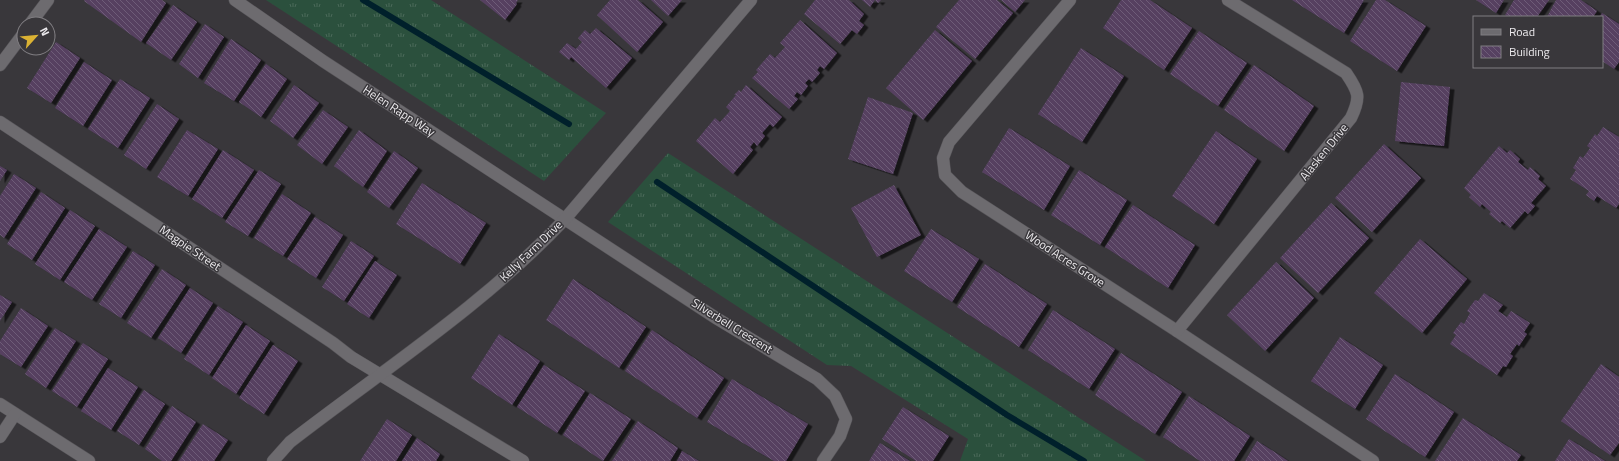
<svg xmlns="http://www.w3.org/2000/svg" width="1619" height="461" font-family="'Titillium Web',sans-serif">
	<defs>
		<pattern id="grass-tufts" width="24" height="20" patternUnits="userSpaceOnUse"><rect width="24" height="20" fill="#2b503d"/><path d="M3 7l-1-3M5 7V3M7 7l1-3M15 17l-1-3M17 17v-4M19 17l1-3" fill="none" stroke="#4a6959"/></pattern>
		<pattern id="building-back-hatch" width="6" height="6" patternUnits="userSpaceOnUse"><rect width="6" height="6" fill="#564161"/><path d="M-1 5l2 2M0 0l6 6M5-1l2 2" fill="none" stroke="#6e5c78"/></pattern>
		<filter id="shadow"><feDropShadow dx="4.5" dy="2.5" stdDeviation="0" flood-color="#0009"/></filter>
	</defs>
	<rect width="100%" height="100%" fill="#39373b"/>
	<g fill="url(#grass-tufts)">
		<path d="M266 0H431L606 113 544 181Z"/>
		<path d="M668 153 1146 461H960L968 439 851 366 827 365 608 222Z"/>
	</g>
	<g fill="none" stroke-linecap="round" stroke-linejoin="round">
		<g stroke="#00202b" stroke-width="6">
			<path d="M363 0 569 124"/>
			<path d="M657 182 1007 415 1084 461"/>
		</g>
	</g>
	<g fill="url(#building-back-hatch)" filter="url(#shadow)">
		<path d="M85 0H162L166 3 141 42 84 1Z"/>
		<path d="M480 0H518L516 3 517 4 505 20Z"/>
		<path d="M610 0H638L663 22 637 52 597 15Z"/>
		<path d="M651 0H682L668 16Z"/>
		<path d="M815 0H849L864 14 859 21 864 25 857 34 852 30 840 44 804 14Z"/>
		<path d="M862 0H881L878 3 875 0 870 7Z"/>
		<path d="M959 0H997L1013 13 975 59 936 27Z"/>
		<path d="M1001 0H1025L1015 12Z"/>
		<path d="M1121 0H1150L1192 28 1164 70 1103 28Z"/>
		<path d="M1292 0H1364L1344 33Z"/>
		<path d="M1376 0H1385L1426 26 1397 71 1350 41Z"/>
		<path d="M1476 0H1504L1496 13Z"/>
		<path d="M1514 0H1549L1537 17H1509L1505 15Z"/>
		<path d="M1556 0H1581L1597 11 1593 17H1547Z"/>
		<path d="M173 5 197 22 171 60 146 43Z"/>
		<path d="M1602 13 1619 24V62L1614 69 1602 61V17H1600Z"/>
		<path d="M800 20 837 53 824 69 820 66 817 70 820 73 812 82 809 79 805 83 808 86 801 95 797 92 794 96 798 99 789 109 752 78 758 72 756 70 770 54 775 58 785 47 780 43Z"/>
		<path d="M205 24 224 37 198 78 179 64Z"/>
		<path d="M596 28 632 58 606 88 571 57 569 60 559 52 567 43 576 49 582 42 578 38 585 30 590 34Z"/>
		<path d="M935 30 972 61 923 120 886 88Z"/>
		<path d="M1199 31 1247 63 1218 106 1170 74Z"/>
		<path d="M231 39 261 60 234 101 204 83Z"/>
		<path d="M56 42 80 58 51 103 27 88Z"/>
		<path d="M1081 48 1124 76 1082 142 1038 114Z"/>
		<path d="M84 62 112 80 83 126 55 108Z"/>
		<path d="M266 64 287 79 261 117 239 102Z"/>
		<path d="M1254 65 1314 106 1284 151 1224 110Z"/>
		<path d="M120 79 150 98 118 148 88 129Z"/>
		<path d="M1401 82 1450 87 1444 146 1395 141Z"/>
		<path d="M294 85 319 103 293 138 270 121Z"/>
		<path d="M746 85 782 117 773 127 770 124 762 133 765 136 757 146 754 142 750 147 753 150 733 174 696 141 715 118 720 122 730 111 726 107 736 95H734L739 90 741 92Z"/>
		<path d="M868 97 913 113 893 174 848 159Z"/>
		<path d="M157 104 179 119 146 169 124 155Z"/>
		<path d="M323 110 348 127 322 164 297 145Z"/>
		<path d="M1603 127 1619 137V204L1616 208 1597 196 1594 201 1586 195 1589 191 1570 179 1576 170 1573 168 1580 156 1583 158 1590 148 1587 146 1595 134 1597 136Z"/>
		<path d="M1009 128 1070 166 1044 210 982 172Z"/>
		<path d="M187 130 218 149 188 196 157 177Z"/>
		<path d="M359 130 387 151 363 187 334 166Z"/>
		<path d="M1216 131 1257 159 1214 224 1172 196Z"/>
		<path d="M1384 144 1421 178 1372 232 1335 198Z"/>
		<path d="M1499 146 1507 153 1510 150 1520 159 1518 162 1528 170 1530 167 1540 176 1538 179 1546 186 1531 203 1535 206 1528 214 1525 211 1510 228 1502 221 1500 223 1489 214 1491 212 1482 204 1480 207 1469 197 1471 195 1464 188Z"/>
		<path d="M223 150 254 170 222 218 192 199Z"/>
		<path d="M394 151 418 168 389 208 367 192Z"/>
		<path d="M0 166 7 170 0 181Z"/>
		<path d="M259 170 281 184 248 236 225 222Z"/>
		<path d="M1079 170 1127 200 1100 245 1051 215Z"/>
		<path d="M14 174 36 188 4 238 0 235V196Z"/>
		<path d="M422 183 486 223 460 264 396 224Z"/>
		<path d="M894 185 921 235 877 257 851 208Z"/>
		<path d="M41 192 65 208 32 260 7 244Z"/>
		<path d="M282 194 311 213 283 256 254 238Z"/>
		<path d="M1331 203 1369 238 1318 293 1280 258Z"/>
		<path d="M1133 205 1195 245 1168 288 1105 247Z"/>
		<path d="M70 210 95 226 60 280 35 264Z"/>
		<path d="M315 217 343 235 316 278 287 259Z"/>
		<path d="M99 229 127 247 92 300 64 282Z"/>
		<path d="M931 229 979 259 952 302 904 271Z"/>
		<path d="M1420 239 1467 279 1422 333 1374 293Z"/>
		<path d="M351 241 374 256 344 301 322 287Z"/>
		<path d="M133 251 155 265 121 318 99 304Z"/>
		<path d="M375 261 397 275 369 318 347 304Z"/>
		<path d="M1276 262 1314 298 1265 351 1227 315Z"/>
		<path d="M985 264 1047 304 1019 347 957 307Z"/>
		<path d="M162 269 186 285 151 338 127 323Z"/>
		<path d="M573 279 646 327 619 368 546 320Z"/>
		<path d="M190 288 213 303 181 353 158 338Z"/>
		<path d="M1484 293 1503 305 1498 311 1507 317 1511 311 1530 323 1524 332 1527 334 1519 346 1517 344 1510 354 1513 356 1506 367 1503 366 1497 375 1450 344 1456 335 1453 333 1461 322 1464 324 1470 313 1467 311 1475 300 1478 301Z"/>
		<path d="M0 295 12 302 0 321Z"/>
		<path d="M218 306 243 322 209 375 184 359Z"/>
		<path d="M21 308 48 326 21 367 0 354V341Z"/>
		<path d="M1053 310 1115 349 1089 389 1028 350Z"/>
		<path d="M246 325 270 341 236 394 212 378Z"/>
		<path d="M55 328 76 341 46 388 25 374Z"/>
		<path d="M652 330 724 378 697 418 625 371Z"/>
		<path d="M499 334 540 361 512 405 471 378Z"/>
		<path d="M1340 337 1383 365 1355 409 1311 381Z"/>
		<path d="M83 343 108 359 77 407 52 391Z"/>
		<path d="M273 345 298 361 264 414 239 398Z"/>
		<path d="M1121 353 1182 392 1155 434 1095 395Z"/>
		<path d="M1601 364 1619 377V443L1610 455 1561 421Z"/>
		<path d="M544 365 585 391 557 433 517 407Z"/>
		<path d="M108 368 138 387 111 430 81 411Z"/>
		<path d="M1395 374 1454 412 1425 457 1366 419Z"/>
		<path d="M732 379 808 424 786 461H774L707 422Z"/>
		<path d="M144 390 165 404 139 445 117 431Z"/>
		<path d="M590 393 631 419 603 461 563 435Z"/>
		<path d="M1189 396 1250 436 1234 461H1200L1163 437Z"/>
		<path d="M172 406 196 422 171 461H162L145 449Z"/>
		<path d="M903 407 949 436 933 461H916L882 439Z"/>
		<path d="M1463 418 1521 455 1517 461H1435Z"/>
		<path d="M387 419 412 435 396 461H360Z"/>
		<path d="M638 421 678 448 670 461H612Z"/>
		<path d="M203 424 228 440 214 461H179Z"/>
		<path d="M417 438 440 454 436 461H402Z"/>
		<path d="M1569 439 1605 461H1555Z"/>
		<path d="M1257 441 1273 451 1288 461H1245Z"/>
		<path d="M880 443 910 461H869Z"/>
		<path d="M682 451 699 461H677Z"/>
	</g>
	<g fill="none" stroke-linecap="round" stroke-linejoin="round">
		<defs>
			<g id="minor">
				<path d="M235 0 323 61 716 318 817 379 835 396 846 419 840 436 823 461"/>
				<path d="M1070 0 949 142 943 158 945 175 962 192 1177 331 1373 461"/>
				<path d="M30 24 48 0"/>
				<path d="M0 65 24 33"/>
				<path d="M0 122 333 343 351 357 523 461"/>
				<path d="M1177 331 1351 118C1361 97 1359 92 1346 73L1228 0"/>
				<path d="M0 404 89 461"/>
				<path d="M0 437 15 414"/>
				<path d="M273 461 290 442C383 370 484 305 565 219L751 0"/>
			</g>
		</defs>
		<use href="#minor" stroke="#555357" stroke-width="13"/>
		<use href="#minor" stroke="#6d6b6f" stroke-width="12"/>
	</g>
	<g text-anchor="middle" stroke-width="3" stroke-linejoin="round" paint-order="stroke">
		<g font-size="12" fill="#ebe9ec" stroke="#39373b">
			<text transform="translate(399 111) rotate(33)" y="4">Helen Rapp Way</text>
			<text transform="translate(1324 152) rotate(-51)" y="4">Alasken Drive</text>
			<text transform="translate(190 248) rotate(34)" y="4">Magpie Street</text>
			<text transform="translate(531 251) rotate(-44)" y="4">Kelly Farm Drive</text>
			<text transform="translate(1065 259) rotate(33)" y="4">Wood Acres Grove</text>
			<text transform="translate(732 326) rotate(32)" y="4">Silverbell Crescent</text>
		</g>
	</g>
	<rect x="1473" y="16" width="130" height="52" fill="#39373b" stroke="#807e82"/>
	<rect x="1481" y="29" width="20" height="6" fill="#6d6b6f" stroke="#807e82"/>
	<text x="1509" y="36" font-size="12" fill="#ebe9ec">Road</text>
	<rect x="1481" y="46" width="20" height="12" fill="url(#building-back-hatch)" stroke="#807e82"/>
	<text x="1509" y="56" font-size="12" fill="#ebe9ec">Building</text>
	<g transform="translate(36 36) rotate(63)"><circle r="19" fill="#39373b" stroke="#807e82"/>
	<path d="M0-3L7 15L0 10L-7 15Z" fill="#dbb233"/>
	<text y="-6" font-size="11" font-weight="bold" text-anchor="middle" fill="#ebe9ec">N</text>
	</g>
</svg>
